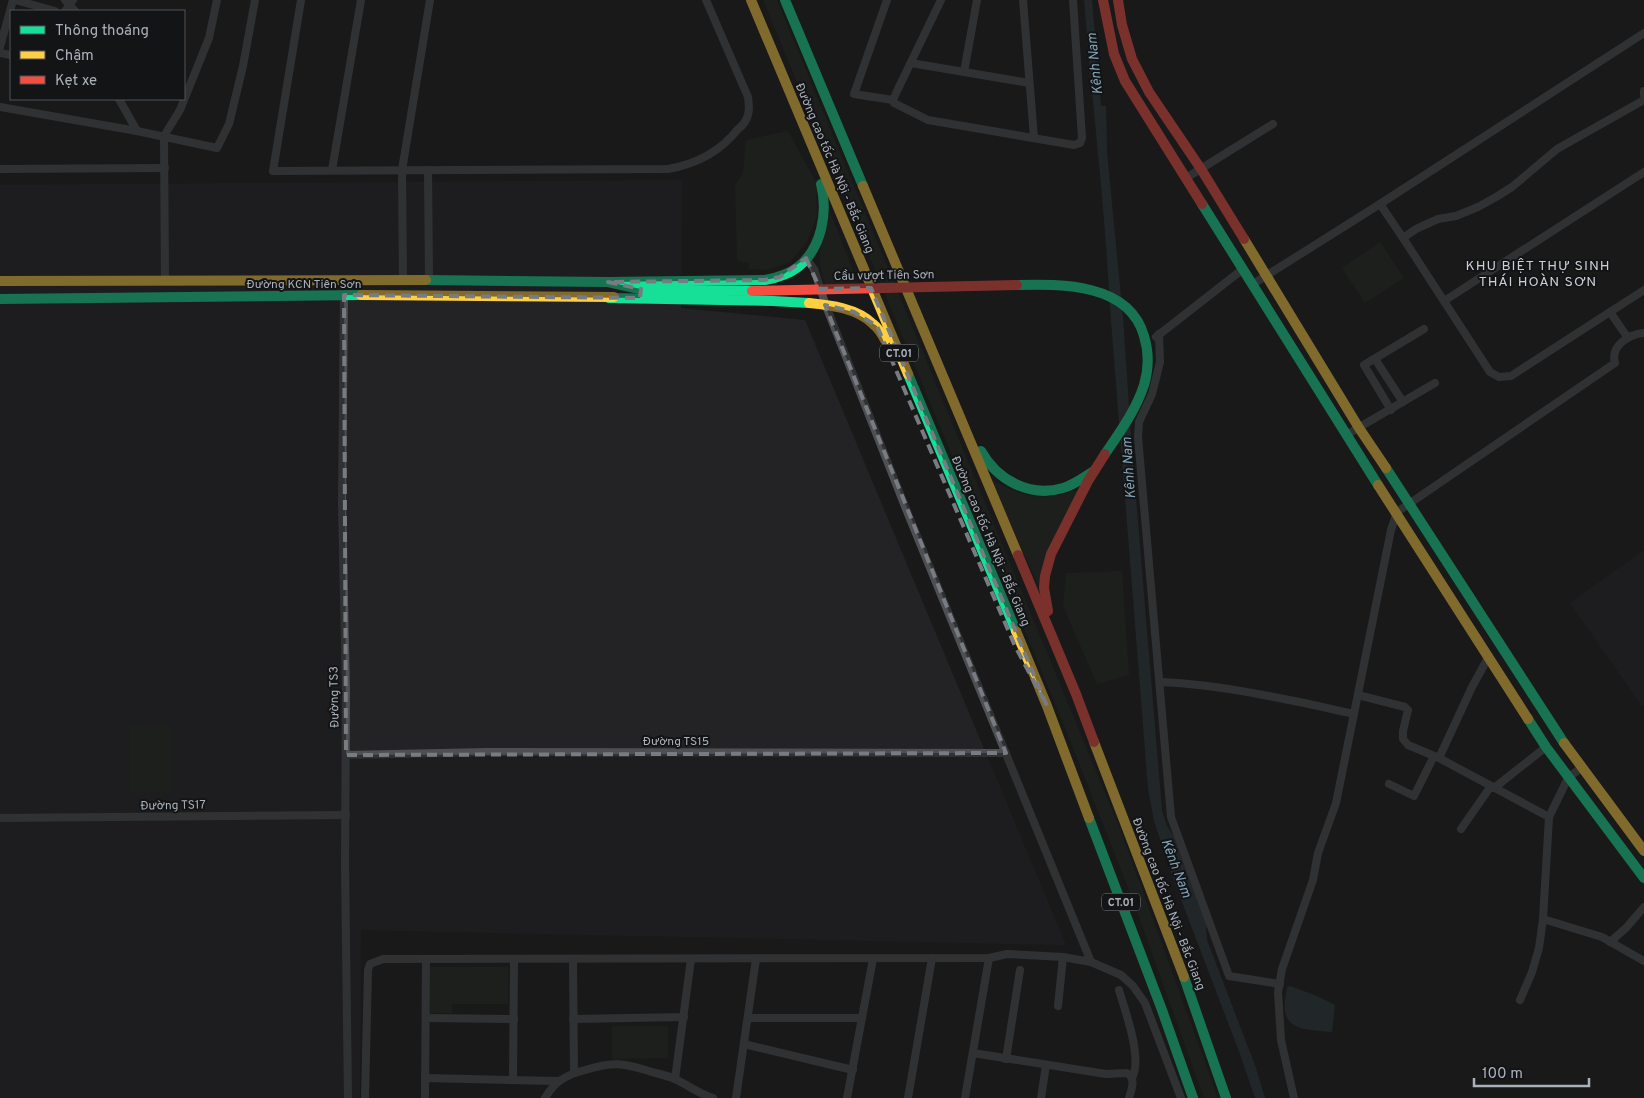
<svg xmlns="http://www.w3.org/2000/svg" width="1644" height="1098" font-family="Overpass,sans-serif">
	<rect width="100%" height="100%" fill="#19191a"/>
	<g fill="#232326">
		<path d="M682 180 681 308 805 320 1066 945 361 930 360 1098H0V185Z"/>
		<path d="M1644 550V705L1642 706 1570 603Z"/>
	</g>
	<g fill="#1f2720">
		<path d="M763 0H777L1120 829 1218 1098H1204L1134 903 1070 740Z"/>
		<path d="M788 131 816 182 817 217 806 243 790 262 768 270 749 269V263L737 261 735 185 743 173 746 140Z"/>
		<path d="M830 212 856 278 855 284 826 286C814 255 821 242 830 212Z"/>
		<path d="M1380 242 1404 278 1365 303 1342 268Z"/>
		<path d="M990 479C1026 498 1040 502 1080 489L1039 587Z"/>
		<path d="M1122 571 1129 675 1097 684 1063 606 1066 573Z"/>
		<path d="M130 725H171V793L130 792Z"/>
		<path d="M430 967H508V1004H452V1013H429Z"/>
		<path d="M612 1026H668V1058L612 1059Z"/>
	</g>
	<g fill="#2c363c">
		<path d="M1084 0H1092L1101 106H1106L1107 152 1123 318 1132 450 1162 811 1167 826 1173 835 1208 925 1206 928 1207 940 1256 1068 1265 1098H1255L1240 1054 1174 881 1154 821 1148 788 1110 308C1105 205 1092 103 1084 0Z"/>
		<path d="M1290 986 1317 996 1335 1005 1332 1032C1318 1030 1291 1032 1286 1015 1283 1008 1286 995 1287 987Z"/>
	</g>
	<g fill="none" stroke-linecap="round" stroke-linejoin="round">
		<g stroke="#4d4f53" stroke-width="8">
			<path d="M15 0 55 11"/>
			<path d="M65 0 75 11"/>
			<path d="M301 0 273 171 668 169C697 164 720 152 738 129 741 127 744 124 746 120 750 113 749 105 748 97L706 0"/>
			<path d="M887 0 854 94 893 100"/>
			<path d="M941 0 897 91 893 100 894 103 928 120 1074 145 1080 143 1082 138 1073 0"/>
			<path d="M1023 0 1034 138"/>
			<path d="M65 11 73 0"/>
			<path d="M0 47 13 0"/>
			<path d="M0 53 11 55"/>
			<path d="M911 63 1029 83"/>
			<path d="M964 72 977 0"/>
			<path d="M1644 91V95"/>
			<path d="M119 99 137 131"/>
			<path d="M1644 100 1557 149 1512 187 1496 197 1478 207 1456 216 1438 219 1416 229 1403 238 1490 372 1499 377 1511 376 1644 290"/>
			<path d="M0 107 137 131 217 148 229 124 243 66 255 0"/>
			<path d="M0 169 165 168"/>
			<path d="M332 170 361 0"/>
			<path d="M428 170 429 280"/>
			<path d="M1186 178 1273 124"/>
			<path d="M1380 204 1403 238"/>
			<path d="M806 258 814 269 826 306 906 509 1091 962"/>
			<path d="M403 280 402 170 430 0"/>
			<path d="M165 281 164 136 180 110 209 38 217 0"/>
			<path d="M1253 284 1380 204 1644 33"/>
			<path d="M344 295 342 503 346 692 345 865 348 1098"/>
			<path d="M1444 301 1644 172"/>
			<path d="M1610 312 1628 338"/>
			<path d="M1159 334 1160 362 1152 394 1139 422 1138 437 1171 817 1229 976 1280 984"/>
			<path d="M1156 337 1243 269"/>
			<path d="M1375 359 1403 402"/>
			<path d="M1391 410 1364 365 1424 329"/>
			<path d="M1346 435 1435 383"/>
			<path d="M1161 682C1226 685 1290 700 1354 714"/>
			<path d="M1358 695 1405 707 1408 710 1403 731V739L1408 745 1439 758 1549 817"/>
			<path d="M346 755 486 752 1006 753"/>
			<path d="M1439 758 1472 687 1489 656"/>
			<path d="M1389 784 1414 796 1434 756"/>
			<path d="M1494 788 1546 747"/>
			<path d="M0 818 346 815"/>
			<path d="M1461 829 1491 786"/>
			<path d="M1543 919 1602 937 1644 961"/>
			<path d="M1610 942 1626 928 1644 907"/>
			<path d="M573 960 574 1073"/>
			<path d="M1119 990C1125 1011 1143 1058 1132 1078"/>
			<path d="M1520 1000 1532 972 1539 948 1543 919 1549 817 1568 778 1581 768"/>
			<path d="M1058 1006 1063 957"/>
			<path d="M426 1018 514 1019"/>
			<path d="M748 1018H862"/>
			<path d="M573 1019 684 1017"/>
			<path d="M744 1044 853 1070"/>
			<path d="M973 1053 1106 1074 1127 1073C1136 1079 1132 1088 1129 1098"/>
			<path d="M1006 1059 1020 970"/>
			<path d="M425 1078 557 1081"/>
			<path d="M675 1079 691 959"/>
			<path d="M513 1080 514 960"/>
			<path d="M365 1098 368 970 370 964 383 959 989 958 1007 954 1063 957 1091 962 1121 975 1133 986 1145 1003 1181 1098"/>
			<path d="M425 1098 426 960"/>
			<path d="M545 1098C555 1081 566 1075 585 1070 613 1061 624 1063 652 1072 660 1074 668 1076 675 1079 688 1085 699 1094 713 1098"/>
			<path d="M736 1098 756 959"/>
			<path d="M847 1098 873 959"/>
			<path d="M908 1098 932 958"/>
			<path d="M965 1098 989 958"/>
			<path d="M1041 1098 1046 1065"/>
			<path d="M1294 1098 1281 1040 1278 992 1282 969 1313 880 1318 853 1336 803 1391 530 1397 512 1615 363C1610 346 1629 334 1644 333"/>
		</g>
		<g stroke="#16e098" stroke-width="10">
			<path d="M785 0 863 186"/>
			<path d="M1202 204 1378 485"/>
			<path d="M426 280 608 282 644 290 752 291"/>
			<path d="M608 282 765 280C776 278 789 274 798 267 822 248 828 212 821 184"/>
			<path d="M1017 285C1062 284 1129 283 1144 336 1149 352 1149 368 1144 385 1136 410 1120 432 1105 454"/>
			<path d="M609 298 773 301 809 303"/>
			<path d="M0 299 361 295"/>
			<path d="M908 374 1016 631"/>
			<path d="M981 451C997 480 1030 498 1063 488 1074 485 1084 477 1094 471"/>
			<path d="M1386 468 1564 743"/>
			<path d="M1528 719 1546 747 1644 878"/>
			<path d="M1089 818 1162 1010 1193 1098"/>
			<path d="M1184 977 1226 1098"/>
		</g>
		<g stroke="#ffcf43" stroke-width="10">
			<path d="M751 0 908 374"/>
			<path d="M863 186 1018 555"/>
			<path d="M1244 239 1359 428 1386 468"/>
			<path d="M0 281 426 280"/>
			<path d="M361 295 614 297"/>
			<path d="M809 303C830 305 857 308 873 324 878 328 882 334 885 340"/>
			<path d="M1378 485 1528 719"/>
			<path d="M1016 631 1047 706 1089 818"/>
			<path d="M1094 742 1184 977"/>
			<path d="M1564 743 1644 851"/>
		</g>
		<g stroke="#f24e42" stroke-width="10">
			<path d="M1103 0 1114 54 1125 81 1202 204"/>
			<path d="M1118 0 1122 25 1132 59 1149 92 1201 169 1244 239"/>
			<path d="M1018 555 1076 694 1094 742"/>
			<path d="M1048 611 1044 588 1045 576 1051 554 1088 481 1105 454"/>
		</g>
		<path stroke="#f24e42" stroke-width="10" d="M752 291 1017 285"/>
	</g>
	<path d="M0 0H1644V1098H0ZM806 258 820 289 871 288 1047 706 1015 646 877 326 854 312 825 305 1006 753 346 755 344 295 640 298 641 289 608 282 765 280 780 277Z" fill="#19191a" fill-opacity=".55" fill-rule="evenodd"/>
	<path fill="none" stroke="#787c82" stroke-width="4" stroke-dasharray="10 6" stroke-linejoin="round" d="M806 258 820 289 871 288 1047 706 1015 646 877 326 854 312 825 305 1006 753 346 755 344 295 640 298 641 289 608 282 765 280 780 277Z"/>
	<g text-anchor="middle" stroke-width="4" stroke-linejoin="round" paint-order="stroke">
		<g fill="#131416" stroke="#7d8289" stroke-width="1">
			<rect x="880" y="344.5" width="38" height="17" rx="4"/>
			<rect x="1102" y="893.5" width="38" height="17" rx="4"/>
		</g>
		<g font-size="11" font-weight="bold" fill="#abb1ba">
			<text x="899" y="357">CT.01</text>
			<text x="1121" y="906">CT.01</text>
		</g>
		<g font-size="12" fill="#abb1ba" stroke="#131416">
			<text transform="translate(835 168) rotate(67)" y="4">Đường cao tốc Hà Nội - Bắc Giang</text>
			<text transform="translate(884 275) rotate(-1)" y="4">Cầu vượt Tiên Sơn</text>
			<text x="304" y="288">Đường KCN Tiên Sơn</text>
			<text transform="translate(991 541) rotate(67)" y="4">Đường cao tốc Hà Nội - Bắc Giang</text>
			<text transform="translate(334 697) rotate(-91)" y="4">Đường TS3</text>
			<text x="676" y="745">Đường TS15</text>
			<text transform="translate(173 805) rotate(-1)" y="4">Đường TS17</text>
			<text transform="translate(1169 904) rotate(69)" y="4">Đường cao tốc Hà Nội - Bắc Giang</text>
		</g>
		<g font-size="14" font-style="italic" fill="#82a1b5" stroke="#131416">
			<text transform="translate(1094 64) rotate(-96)" y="5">Kênh Nam</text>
			<text transform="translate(1128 468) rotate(-94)" y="5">Kênh Nam</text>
			<text transform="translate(1177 868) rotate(69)" y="5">Kênh Nam</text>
		</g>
		<g font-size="14" letter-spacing="1" fill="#cccfd6" stroke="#131416">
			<text x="1538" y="270">KHU BIỆT THỰ SINH<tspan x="1538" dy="16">THÁI HOÀN SƠN</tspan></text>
		</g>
	</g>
	<rect x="10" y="10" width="175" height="90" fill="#131416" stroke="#505358"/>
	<rect x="20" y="26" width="25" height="8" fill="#16e098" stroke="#505358"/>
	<text x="55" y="35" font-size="15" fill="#abb1ba">Thông thoáng</text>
	<rect x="20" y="51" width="25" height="8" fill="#ffcf43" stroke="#505358"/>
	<text x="55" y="60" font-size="15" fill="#abb1ba">Chậm</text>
	<rect x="20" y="76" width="25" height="8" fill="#f24e42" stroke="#505358"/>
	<text x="55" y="85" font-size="15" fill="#abb1ba">Kẹt xe</text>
	<path d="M1474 1078v8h115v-8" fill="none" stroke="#abb1ba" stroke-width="2.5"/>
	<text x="1482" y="1078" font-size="15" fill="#abb1ba" stroke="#131416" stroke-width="4" paint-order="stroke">100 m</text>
</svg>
